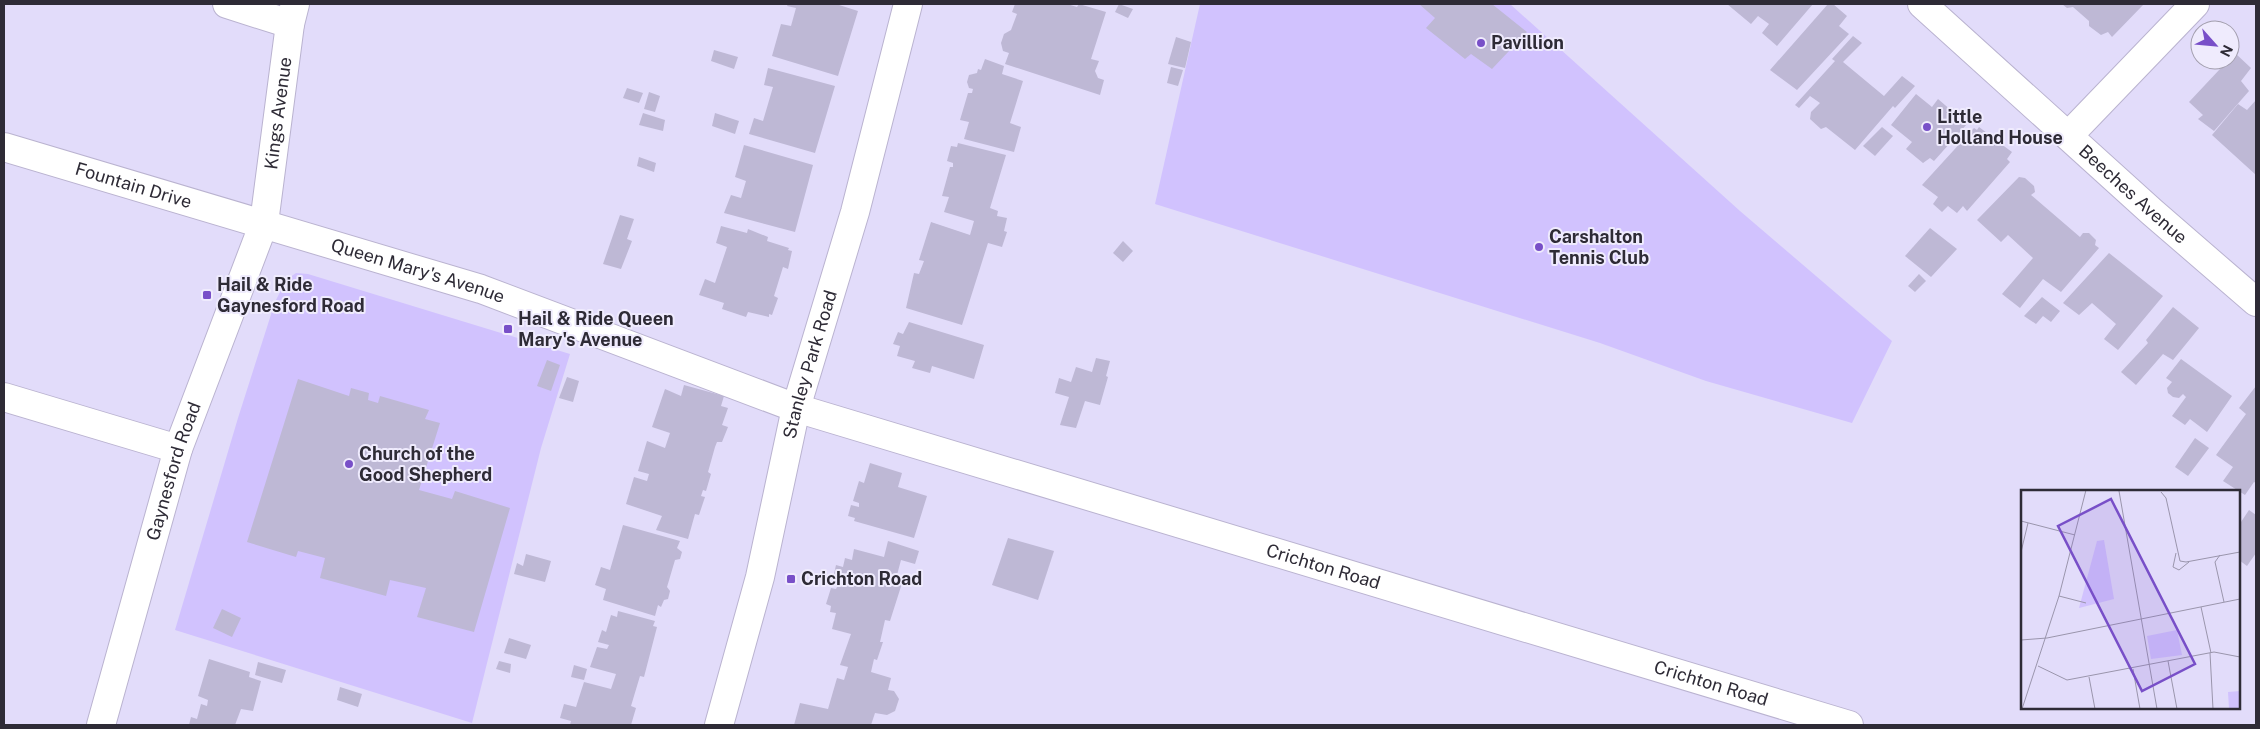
<svg xmlns="http://www.w3.org/2000/svg" width="2260" height="729" font-family="'Public Sans',sans-serif">
	<rect width="100%" height="100%" fill="#e2dcfa"/>
	<g fill="#d1c2fe">
		<path d="M1200 4H1510L1740 211 1892 341 1852 423 1706 381 1600 343 1155 204Z"/>
		<path d="M296 273 308 274 570 354 541 448 472 723 175 630 238 418 275 302 286 280Z"/>
	</g>
	<g fill="#beb8d5">
		<path d="M788 4H836L858 11 838 76 772 56 781 24 791 26 796 8 787 6Z"/>
		<path d="M1015 4H1067L1077 7 1079 4 1106 12 1091 59 1099 61 1095 71 1098 78 1104 80 1100 95 1005 64 1009 53 1003 51 1001 43 1004 34 1011 30 1017 14 1012 12Z"/>
		<path d="M1119 4 1133 9 1128 18 1115 12Z"/>
		<path d="M1419 4H1492L1527 32 1492 69 1471 54 1465 59 1426 28 1435 18Z"/>
		<path d="M1727 4H1813L1777 46 1762 33 1769 24 1758 16 1751 24Z"/>
		<path d="M1828 4H1833L1847 16 1839 26 1849 34 1797 90 1770 70Z"/>
		<path d="M2062 4H2144L2112 37 2108 32 2101 35 2089 26V21L2073 7 2067 8Z"/>
		<path d="M1853 36 1862 43 1843 62 1884 96 1902 76 1915 86 1895 108 1893 106 1855 150 1826 127 1821 129 1810 119 1811 112 1820 103 1810 96 1799 108 1795 105 1835 61 1832 59Z"/>
		<path d="M1176 37 1191 42 1185 68 1168 64Z"/>
		<path d="M714 50 738 57 734 69 711 61Z"/>
		<path d="M2235 53 2251 68 2241 81 2249 91 2214 131 2198 119 2203 115 2189 102Z"/>
		<path d="M985 59 1004 66 1002 74 1023 81 1010 123 1021 127 1014 152 964 139 969 122 960 120 968 93H972L973 89 969 88 967 82 969 75 977 73 978 69 981 70Z"/>
		<path d="M1171 67 1183 70 1178 86 1167 83Z"/>
		<path d="M768 68 835 86 815 153 749 134 754 118 763 121 773 87 764 85Z"/>
		<path d="M627 88 643 93 639 103 623 98Z"/>
		<path d="M649 92 660 96 655 112 644 109Z"/>
		<path d="M1916 94 1932 107 1938 99 1967 124 1934 161 1930 158 1923 163 1906 149 1912 142 1891 125Z"/>
		<path d="M2256 100V175L2212 135 2238 104 2247 110Z"/>
		<path d="M643 113 665 120 663 131 639 125Z"/>
		<path d="M715 113 739 121 735 134 712 126Z"/>
		<path d="M1882 127 1893 136 1875 156 1863 146Z"/>
		<path d="M1979 127 1991 136 1987 140 1990 143 1997 141 2012 152 2007 159 2010 162 1967 211 1963 206 1957 213 1948 206 1942 212 1933 204 1938 197 1922 185 1974 128 1977 130Z"/>
		<path d="M958 143 1006 155 990 208 998 211 997 216 1007 218 1004 231 1007 232 1002 247 988 243 962 325 906 308 914 273 919 274 924 261 919 260 931 222 970 235 974 221 944 212 949 197 942 196 950 167H953V163L947 161 951 146 957 147Z"/>
		<path d="M744 145 813 165 795 232 724 213 731 195 741 198 746 181 735 177Z"/>
		<path d="M639 157 656 163 654 172 637 166Z"/>
		<path d="M2019 177 2025 178 2034 186 2035 192 2031 195 2080 237 2083 233H2089L2096 240 2095 245 2099 248 2061 292 2043 279 2020 308 2002 294 2033 258 2008 235 2001 242 1977 220Z"/>
		<path d="M620 215 634 219 627 239 632 241 621 269 603 264Z"/>
		<path d="M721 226 747 233 748 229 768 237 767 241 789 248 788 250 792 251 788 269 783 267 774 296 778 298 772 315 769 314V317L748 312 746 317 722 309 724 303 699 295 705 279 715 283 727 247 716 243Z"/>
		<path d="M1930 228 1957 249 1931 277 1905 256Z"/>
		<path d="M1123 241 1133 251 1123 262 1113 253Z"/>
		<path d="M2109 253 2163 296 2118 350 2104 339 2116 324 2092 303 2079 315 2063 303Z"/>
		<path d="M1919 274 1926 281 1915 292 1908 286Z"/>
		<path d="M2042 297 2060 311 2051 322 2043 316 2036 324 2024 316Z"/>
		<path d="M2173 307 2199 328 2173 360 2163 354 2136 385 2121 372 2148 343 2146 340Z"/>
		<path d="M909 322 984 345 974 379 932 366 930 373 912 368 915 361 897 356 900 346 893 344 898 332 903 334Z"/>
		<path d="M1096 358 1110 361 1106 376 1108 377 1100 405 1085 401 1076 428 1060 425 1069 397 1055 393 1059 378 1071 382 1076 367 1092 372Z"/>
		<path d="M2181 359 2232 396 2207 432 2190 419 2185 425 2172 416 2186 397 2183 394 2179 398 2173 397 2168 393 2167 388 2172 382 2166 378Z"/>
		<path d="M547 360 560 365 551 391 537 386Z"/>
		<path d="M567 377 579 381 573 402 559 398Z"/>
		<path d="M298 379 349 396 351 388 369 393 368 400 378 403 380 396 429 410 425 419 440 423 419 490 452 499 455 491 510 508 474 632 417 617 426 588 390 580 386 596 320 578 325 558 298 551 296 557 247 542Z"/>
		<path d="M684 385 724 396 721 406 728 408 722 425 728 427 722 442H717L715 447 708 472 711 474 706 491 703 490 701 496 705 497 699 515 695 514 688 539 656 530 662 516 626 504 634 477 647 481 649 474 638 471 647 441 665 448 670 433 652 427 665 389 681 396Z"/>
		<path d="M2256 386V483L2254 482 2245 495 2223 481 2233 467 2216 455 2246 414 2239 408Z"/>
		<path d="M2195 438 2209 448 2188 476 2175 467Z"/>
		<path d="M870 463 902 473 898 487 927 496 914 538 854 521 855 518 848 516 851 505 859 507V503L853 501 859 481 864 483Z"/>
		<path d="M2249 510 2256 515V553L2247 566 2239 560V525Z"/>
		<path d="M623 525 680 541 677 548 682 552 680 559 675 560 667 587 670 591 668 599 664 600 661 607 658 605 655 616 603 600 606 589 595 585 601 567 610 570Z"/>
		<path d="M1008 538 1054 551 1038 600 992 585Z"/>
		<path d="M888 541 919 551 915 564 901 560 897 575 904 577 890 621 885 620 880 642H883L877 660 874 659 871 672 891 678 888 690 894 691 899 699 895 711 887 715 875 713 871 725H794L800 703 828 709 837 678 844 680 848 667 840 665 851 634 832 629 836 613 830 612 831 606 826 604 831 588 836 589 838 585 832 583 836 565 843 567 845 558 852 560 854 549 884 557Z"/>
		<path d="M526 554 551 561 545 582 514 574 517 563 523 566Z"/>
		<path d="M222 609 241 618 232 637 213 628Z"/>
		<path d="M618 611 655 621 653 626 657 627 644 677 640 676 631 706 636 708 631 725H570L571 721 560 718 564 704 576 707 584 682 611 689 616 674 590 667 597 647 607 649 609 645 598 642 602 630 606 632 611 615 617 617Z"/>
		<path d="M509 638 531 645 526 659 504 653Z"/>
		<path d="M209 659 250 672 249 677 261 681 253 711 241 709 235 725H189L191 717 197 719 201 704 207 706 208 700 198 696Z"/>
		<path d="M499 661 511 664 510 673 496 669Z"/>
		<path d="M258 662 286 670 282 683 255 675Z"/>
		<path d="M574 665 587 669 584 680 571 677Z"/>
		<path d="M340 687 362 694 358 707 337 700Z"/>
	</g>
	<g fill="none" stroke-linecap="round" stroke-linejoin="round">
		<defs>
			<g id="street">
				<path d="M227 4 290 24"/>
				<path d="M2069 135 2195 4"/>
				<path id="s1" d="M4 147 481 289 796 408 1849 725"/>
				<path d="M4 397 178 449"/>
				<path id="s2" d="M101 725 178 449 264 223 290 24 295 4"/>
			</g>
			<g id="secondary">
				<path id="s3" d="M1922 4 2152 212 2256 302"/>
				<path id="s4" d="M719 725 760 577 796 408 855 212 908 4"/>
			</g>
		</defs>
		<use href="#street" stroke="#bab3d0" stroke-width="30"/>
		<use href="#secondary" stroke="#bab3d0" stroke-width="30"/>
		<use href="#street" stroke="#fff" stroke-width="28"/>
		<use href="#secondary" stroke="#fff" stroke-width="28"/>
	</g>
	<g fill="#784fc8" stroke="#efebfd" stroke-width="2">
		<circle cx="1481" cy="43" r="5"/>
		<circle cx="1927" cy="127" r="5"/>
		<circle cx="1539" cy="247" r="5"/>
		<rect x="202" y="290" width="10" height="10" rx="2.5"/>
		<rect x="503" y="324" width="10" height="10" rx="2.5"/>
		<circle cx="349" cy="464" r="5"/>
		<rect x="786" y="574" width="10" height="10" rx="2.5"/>
	</g>
	<g text-anchor="middle" stroke-width="4" stroke-linejoin="round" paint-order="stroke">
		<g font-size="18" font-weight="bold" fill="#2e2b36" stroke="#efebfd" text-anchor="start">
			<text x="1491" y="49">Pavillion</text>
			<text x="1937" y="123">Little<tspan x="1937" dy="21">Holland House</tspan></text>
			<text x="1549" y="243">Carshalton<tspan x="1549" dy="21">Tennis Club</tspan></text>
			<text x="217" y="291">Hail &amp; Ride<tspan x="217" dy="21">Gaynesford Road</tspan></text>
			<text x="518" y="325">Hail &amp; Ride Queen<tspan x="518" dy="21">Mary's Avenue</tspan></text>
			<text x="359" y="460">Church of the<tspan x="359" dy="21">Good Shepherd</tspan></text>
			<text x="801" y="585">Crichton Road</text>
		</g>
		<g font-size="18" fill="#2e2b36" stroke="#efebfd">
			<text dy="6" stroke="none"><textPath href="#s2" startOffset="639">Kings Avenue</textPath></text>
			<text dy="6" stroke="none"><textPath href="#s1" startOffset="135">Fountain Drive</textPath></text>
			<text dy="6" stroke="none"><textPath href="#s3" startOffset="284">Beeches Avenue</textPath></text>
			<text dy="6" stroke="none"><textPath href="#s1" startOffset="432">Queen Mary's Avenue</textPath></text>
			<text dy="6" stroke="none"><textPath href="#s4" startOffset="372">Stanley Park Road</textPath></text>
			<text dy="6" stroke="none"><textPath href="#s2" startOffset="264">Gaynesford Road</textPath></text>
			<text dy="6" stroke="none"><textPath href="#s1" startOffset="1385">Crichton Road</textPath></text>
			<text dy="6" stroke="none"><textPath href="#s1" startOffset="1790">Crichton Road</textPath></text>
		</g>
	</g>
	<g transform="translate(2021 490)">
		<rect width="219" height="219" fill="#e2dcfa"/>
		<path d="M83 50 93 109 58 118 76 51ZM156 140 161 165 130 169 126 146ZM219 201V219H208L207 202Z" fill="#d1c2fe"/>
		<path fill="none" stroke="#9a95ac" stroke-width="1" d="M111 0H191M98 1 136 219M140 2 145 8 159 71 165 72 219 62M0 31 54 45M0 62 7 33M155 63 152 77 158 80 168 72M199 65 194 72 203 112M38 106 65 113M180 117 190 163M0 150 26 148 219 109M189 163 192 219M147 171 156 219M17 176 46 190 193 162 219 167M112 179 119 219M68 187 74 219M1 219 38 106 65 0"/>
		<path fill="#784fc8" fill-opacity="0.15" stroke="#784fc8" stroke-width="2.5" d="M90 9 174 174 121 201 37 36Z"/>
		<rect width="219" height="219" fill="none" stroke="#2e2b36" stroke-width="2.5"/>
	</g>
	<rect width="2260" height="729" fill="none" stroke="#2e2b36" stroke-width="10"/>
	<g transform="translate(2215 45) rotate(117)"><circle r="24" fill="#efebfd" stroke="#a29ead"/>
	<path d="M0-4L9 19L0 12L-9 19Z" fill="#784fc8"/>
	<text y="-8" font-size="14" font-weight="bold" text-anchor="middle" fill="#2e2b36">N</text>
	</g>
</svg>
